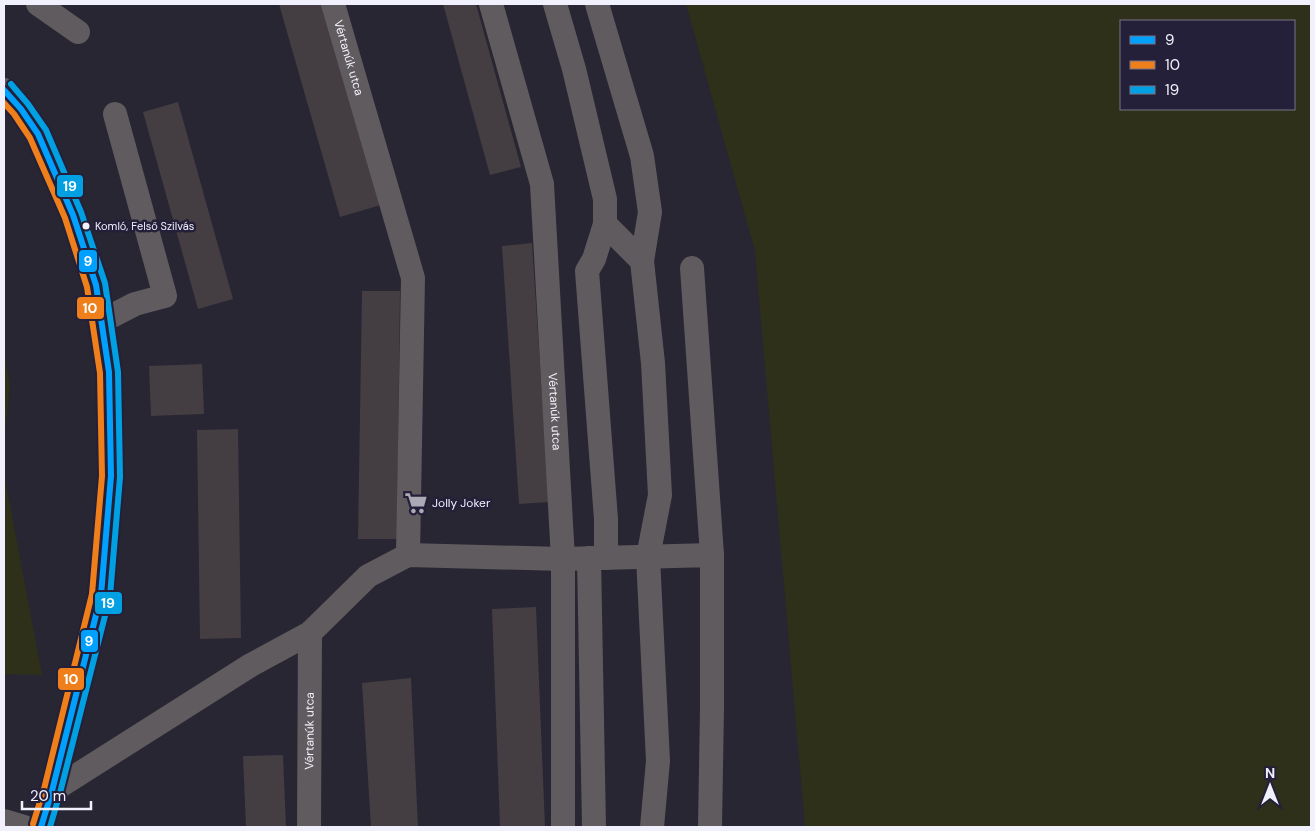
<svg xmlns="http://www.w3.org/2000/svg" width="1315" height="831" font-family="'DM Sans',sans-serif">
	<rect width="100%" height="100%" fill="#282633"/>
	<g fill="#2e3019" fill-rule="evenodd">
		<path d="M686 4H1311V827H805L755 251ZM1121 21H1294V109H1121Z"/>
		<path d="M4 350 10 385 4 445Z"/>
		<path d="M4 473 42 675 4 674Z"/>
	</g>
	<g fill="#443d42">
		<path d="M279 4H324L381 205 340 217Z"/>
		<path d="M443 4H476L521 167 490 175Z"/>
		<path d="M178 102 233 299 198 309 143 112Z"/>
		<path d="M532 243 549 502 519 504 502 246Z"/>
		<path d="M362 291H400L397 539H358Z"/>
		<path d="M202 364 204 414 151 416 149 366Z"/>
		<path d="M238 429 241 638 200 639 197 430Z"/>
		<path d="M536 607 545 827H500L492 609Z"/>
		<path d="M411 678 418 827H371L362 683Z"/>
		<path d="M283 755 286 827H246L243 756Z"/>
	</g>
	<g fill="none" stroke-linecap="round" stroke-linejoin="round">
		<g stroke="#605b5e" stroke-width="24">
			<path d="M38 4 78 32"/>
			<path id="s1" d="M333 4 413 278 408 555"/>
			<path id="s2" d="M491 4 542 184 563 559V827"/>
			<path d="M555 4 574 69 605 199V224L594 259 587 271 606 519V558"/>
			<path d="M597 4 642 156 650 212 642 261"/>
			<path d="M4 90 21 109 38 134 73 215 96 285 109 372 111 476 101 595 52 791 41 827"/>
			<path d="M605 224 642 261 653 363 660 495 648 557 658 761 652 827"/>
			<path d="M692 268 712 555"/>
			<path d="M102 321 135 304 165 296 115 114"/>
			<path d="M589 558 594 827"/>
			<path d="M52 791 251 665 310 633 368 576 408 555 563 559 712 555V708L710 827"/>
			<path d="M4 821 24 827"/>
			<path id="s3" d="M309 827 310 633"/>
		</g>
		<defs>
			<path id="bus-1" d="M4 90 21 109 38 134 73 215 96 285 109 372 111 476 101 595 52 791 41 827"/>
			<path id="bus-2" d="M4 103 14 114 30 138 65 218 87 287 100 373 102 476 92 594 44 789 33 824"/>
			<path id="bus-3" d="M11 84 28 104 46 130 81 212 105 283 118 372 120 477 110 596 60 793 50 827"/>
		</defs>
		<use href="#bus-1" stroke="#242039" stroke-width="10"/>
		<use href="#bus-2" stroke="#242039" stroke-width="10"/>
		<use href="#bus-3" stroke="#242039" stroke-width="10"/>
		<use href="#bus-1" stroke="#00a0ff" stroke-width="6"/>
		<use href="#bus-2" stroke="#ef7f1a" stroke-width="6"/>
		<use href="#bus-3" stroke="#00a0e3" stroke-width="6"/>
	</g>
	<defs>
		<symbol id="supermarket-bare" viewBox="-9 -9 18 18"><path d="M-6-5.5h2.5l.6 2H6L4.5 2H-2.5L-4.4-4H-6ZM-1.5 3.2a1.3 1.3 0 1 0 .1 0ZM3 3.2a1.3 1.3 0 1 0 .1 0Z" fill="#aba9b6" stroke="#242039" stroke-width="2.5" paint-order="stroke"/></symbol>
	</defs>
	<g fill-rule="evenodd">
		<use href="#supermarket-bare" x="400" y="487" width="32" height="32"/>
	</g>
	<circle fill="#f1f0fd" stroke="#242039" stroke-width="2" cx="86" cy="226" r="4.5"/>
	<g text-anchor="middle" stroke-width="5" stroke-linejoin="round" paint-order="stroke">
		<g font-size="11" fill="#f1f0fd" stroke="#242039" text-anchor="start">
			<text x="95" y="230">Komló, Felső Szilvás</text>
		</g>
		<g font-size="12" fill="#f1f0fd" stroke="#242039">
			<text dy="4" stroke="none"><textPath href="#s1" startOffset="56">Vértanúk utca</textPath></text>
			<text dy="4" stroke="none"><textPath href="#s2" startOffset="415">Vértanúk utca</textPath></text>
			<text dy="4" stroke="none"><textPath href="#s3" startOffset="96">Vértanúk utca</textPath></text>
		</g>
		<g font-size="12" fill="#f1f0fd" stroke="#242039" text-anchor="start">
			<text x="432" y="507">Jolly Joker</text>
		</g>
	</g>
	<g stroke="#242039" stroke-width="2">
		<rect x="56" y="174" width="28" height="24" rx="5" fill="#00a0e3"/>
		<rect x="78" y="249" width="20" height="24" rx="5" fill="#00a0ff"/>
		<rect x="76" y="296" width="29" height="24" rx="5" fill="#ef7f1a"/>
		<rect x="94" y="591" width="29" height="24" rx="5" fill="#00a0e3"/>
		<rect x="80" y="629" width="19" height="24" rx="5" fill="#00a0ff"/>
		<rect x="57" y="667" width="28" height="24" rx="5" fill="#ef7f1a"/>
	</g>
	<g font-size="14" text-anchor="middle" font-weight="bold" fill="#fff">
		<text x="70" y="191">19</text>
		<text x="88" y="266">9</text>
		<text x="90" y="313">10</text>
		<text x="108" y="608">19</text>
		<text x="89" y="646">9</text>
		<text x="71" y="684">10</text>
	</g>
	<rect width="1315" height="831" fill="none" stroke="#f1f0fd" stroke-width="10"/>
	<rect x="1120" y="20" width="175" height="90" fill="#242039" stroke="#767387"/>
	<rect x="1130" y="36" width="25" height="8" fill="#00a0ff" stroke="#767387"/>
	<text x="1165" y="45" font-size="15" fill="#f1f0fd">9</text>
	<rect x="1130" y="61" width="25" height="8" fill="#ef7f1a" stroke="#767387"/>
	<text x="1165" y="70" font-size="15" fill="#f1f0fd">10</text>
	<rect x="1130" y="86" width="25" height="8" fill="#00a0e3" stroke="#767387"/>
	<text x="1165" y="95" font-size="15" fill="#f1f0fd">19</text>
	<g transform="translate(1270 786)" stroke="#242039" stroke-width="4" paint-order="stroke">
	<path d="M0-4L9 19L0 12L-9 19Z" fill="#f1f0fd"/>
	<text y="-8" font-size="14" font-weight="bold" text-anchor="middle" fill="#f1f0fd">N</text>
	</g>
	<path d="M22 801v8h69v-8" fill="none" stroke="#f1f0fd" stroke-width="2.5"/>
	<text x="30" y="801" font-size="15" fill="#f1f0fd" stroke="#242039" stroke-width="4" paint-order="stroke">20 m</text>
</svg>
